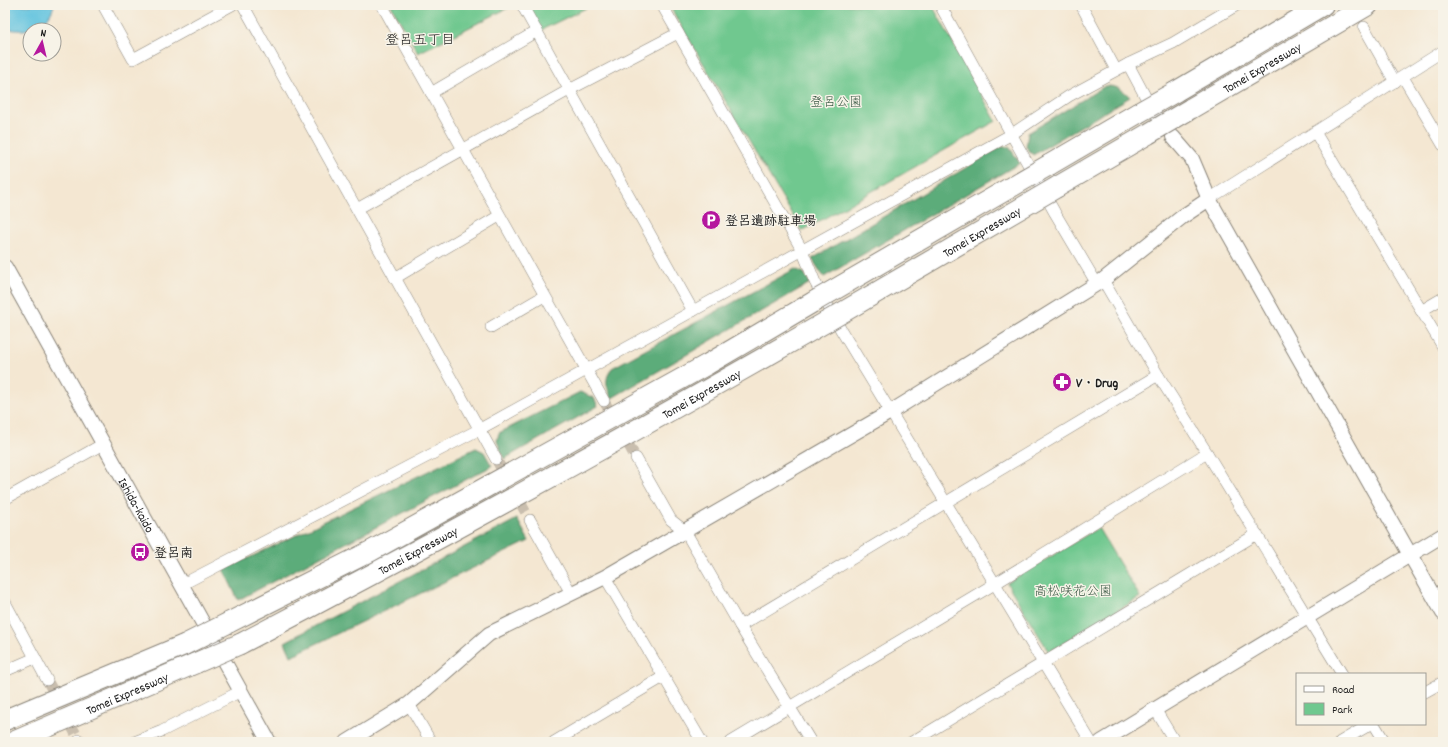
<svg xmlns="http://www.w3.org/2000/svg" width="1448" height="747" font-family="Dekko,'Klee One',sans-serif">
	<rect width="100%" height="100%" fill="#f7f3e8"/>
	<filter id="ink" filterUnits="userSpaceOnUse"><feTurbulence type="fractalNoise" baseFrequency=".025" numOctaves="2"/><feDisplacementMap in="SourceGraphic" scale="8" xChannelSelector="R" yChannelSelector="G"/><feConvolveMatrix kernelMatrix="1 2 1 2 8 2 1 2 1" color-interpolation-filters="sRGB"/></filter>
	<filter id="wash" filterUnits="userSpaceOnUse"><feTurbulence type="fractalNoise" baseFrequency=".012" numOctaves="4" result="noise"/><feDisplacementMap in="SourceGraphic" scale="16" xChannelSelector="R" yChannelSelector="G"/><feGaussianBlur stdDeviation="0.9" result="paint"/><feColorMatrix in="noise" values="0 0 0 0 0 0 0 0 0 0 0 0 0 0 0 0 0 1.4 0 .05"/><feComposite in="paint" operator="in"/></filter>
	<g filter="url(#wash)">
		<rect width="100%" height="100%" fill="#f4e7d2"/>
		<g fill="#6fc88f" stroke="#467256">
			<path d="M391 5H514L418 53Z"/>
			<path d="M526 5H592L539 31Z"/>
			<path d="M669 5H932L996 121 802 231Z"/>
			<path d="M1098 528 1140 597 1049 652 1007 583Z"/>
		</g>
		<g fill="#5bac7a" stroke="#3c644b">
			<path d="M1105 86C1117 86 1122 89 1130 97L1033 155 1026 147 1028 133Z"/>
			<path d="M1001 147H1009L1020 163 824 277 812 259Z"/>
			<path d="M795 269 804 273 810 283 612 398C606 387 604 379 612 368Z"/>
			<path d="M580 392 594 398 598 406 504 459 497 441 499 433Z"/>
			<path d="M476 448 484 452 492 466 238 600 224 570Z"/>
			<path d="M517 519 529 541 291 656 285 642Z"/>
		</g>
		<path fill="#61c3df" stroke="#3e707e" d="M5 5H54C48 28 25 34 5 28Z"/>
	</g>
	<g filter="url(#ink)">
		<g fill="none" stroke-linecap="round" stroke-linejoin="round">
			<g stroke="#c9beae" stroke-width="11" stroke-dasharray="11 5.5" stroke-linecap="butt">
				<path d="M604 401 636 458"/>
				<path d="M496 459 530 520"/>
				<path d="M47 680 79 740"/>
			</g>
			<defs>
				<g id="minor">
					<path d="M103 5 133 59 232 5"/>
					<path d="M243 5 496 459"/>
					<path d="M382 5 604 401"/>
					<path d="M522 5 693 311"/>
					<path d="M662 5 802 250 815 282 841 330 1091 742"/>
					<path d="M940 5 1055 213 1097 284"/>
					<path d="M1081 5 1116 70"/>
					<path d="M1364 27 1395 82"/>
					<path d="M1128 64 1153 111 1166 129"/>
					<path d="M1403 77 1443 145"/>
					<path d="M431 93 537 31"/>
					<path d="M1315 132 1443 347"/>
					<path d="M1209 199 1443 51"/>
					<path d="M357 209 569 90 678 33"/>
					<path d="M395 278 499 216"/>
					<path d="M1103 280 1158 375 1207 453 1342 674"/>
					<path d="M1421 311 1443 298"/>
					<path d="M491 327 544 296"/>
					<path d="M636 458 671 520 685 531 740 626 811 742"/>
					<path d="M5 499 103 444"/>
					<path d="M530 520 571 593"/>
					<path d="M605 577 702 742"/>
					<path d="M181 585 480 429 1012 134 1069 96 1128 64 1173 43 1237 5"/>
					<path d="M5 602 47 680"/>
					<path d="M740 626 1158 375"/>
					<path d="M5 671 35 658"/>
					<path d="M1425 692 1443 682"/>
					<path d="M409 704 431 742"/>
					<path d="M1155 709 1175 742"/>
					<path d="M1374 724 1385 742"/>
					<path d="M79 740 80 742"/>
					<path d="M134 742 162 731 241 691"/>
					<path d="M554 742 663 677"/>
					<path d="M731 742 996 583 1207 453"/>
					<path d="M912 742 1257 534"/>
					<path d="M1340 742 1371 724"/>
				</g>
				<g id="tertiary">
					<path d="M1173 137 1192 159 1209 199 1443 613"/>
					<path id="s1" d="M5 267 269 742"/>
					<path d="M347 742 409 704 489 634 605 577 892 411 1103 280 1182 217 1209 199"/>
					<path d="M1101 742 1443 535"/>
				</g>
				<g id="motorway">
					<path d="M1175 92 1323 5"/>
					<path id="s2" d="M1190 109 1368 5"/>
					<path d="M1049 165 1138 113"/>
					<path d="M1057 187 1148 134"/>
					<path d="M228 623 371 551 708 364 815 301"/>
					<path id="s3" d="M240 644C438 541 633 433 826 322"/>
					<path d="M5 720 184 645"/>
					<path id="s4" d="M13 742 196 663"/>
				</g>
			</defs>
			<use href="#minor" stroke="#888277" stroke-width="12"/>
			<use href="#tertiary" stroke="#888277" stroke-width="16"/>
			<use href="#motorway" stroke="#888277" stroke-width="22"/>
			<use href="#minor" stroke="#fff" stroke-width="11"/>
			<use href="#tertiary" stroke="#fff" stroke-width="14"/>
			<use href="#motorway" stroke="#fff" stroke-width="20"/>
			<defs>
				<g id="motorway-bridge">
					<path d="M1138 113 1175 92"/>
					<path d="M1148 134 1190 109"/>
					<path d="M815 301 1049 165"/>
					<path id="s5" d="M826 322 1057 187"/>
					<path d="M184 645 228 623"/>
					<path d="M196 663 240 644"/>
				</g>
			</defs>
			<use href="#motorway-bridge" stroke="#888277" stroke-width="22" stroke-linecap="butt"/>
			<use href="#motorway-bridge" stroke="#fff" stroke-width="20"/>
		</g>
	</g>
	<defs>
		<symbol id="parking-disc" viewBox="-11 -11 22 22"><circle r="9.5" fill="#b5179e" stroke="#f7f3e8"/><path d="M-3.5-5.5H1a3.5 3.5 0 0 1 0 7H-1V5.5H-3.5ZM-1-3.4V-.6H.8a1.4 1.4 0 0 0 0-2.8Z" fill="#fff"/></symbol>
		<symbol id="pharmacy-disc" viewBox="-11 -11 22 22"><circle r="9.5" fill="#b5179e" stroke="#f7f3e8"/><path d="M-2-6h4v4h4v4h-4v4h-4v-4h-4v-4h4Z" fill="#fff"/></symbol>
		<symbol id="bus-disc" viewBox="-11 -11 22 22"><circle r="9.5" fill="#b5179e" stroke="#f7f3e8"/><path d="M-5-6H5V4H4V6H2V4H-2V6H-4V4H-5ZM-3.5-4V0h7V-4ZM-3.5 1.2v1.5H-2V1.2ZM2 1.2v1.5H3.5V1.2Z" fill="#fff"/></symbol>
	</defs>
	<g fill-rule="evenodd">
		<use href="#parking-disc" x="700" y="209" width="22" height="22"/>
		<use href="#pharmacy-disc" x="1051" y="371" width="22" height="22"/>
		<use href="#bus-disc" x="129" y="541" width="22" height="22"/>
	</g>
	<g text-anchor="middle" stroke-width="3" stroke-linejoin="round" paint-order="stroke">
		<g font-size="13" fill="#1c1c1c" stroke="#f7f3e8">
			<text dy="5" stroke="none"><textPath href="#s2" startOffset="83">Tomei Expressway</textPath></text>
			<text dy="5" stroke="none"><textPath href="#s5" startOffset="180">Tomei Expressway</textPath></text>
			<text dy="5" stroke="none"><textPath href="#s3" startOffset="525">Tomei Expressway</textPath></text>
			<text dy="5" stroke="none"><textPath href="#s1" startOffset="272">Ishida-kaido</textPath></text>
			<text dy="5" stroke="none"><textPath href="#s3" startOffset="201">Tomei Expressway</textPath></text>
			<text dy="5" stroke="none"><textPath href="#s4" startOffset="124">Tomei Expressway</textPath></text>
		</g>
		<g font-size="13" fill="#395844" stroke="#f7f3e8">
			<text x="836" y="106">登呂公園</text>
			<text x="1073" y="595">高松咲花公園</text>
		</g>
		<g font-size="13" font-weight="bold" fill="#1c1c1c" stroke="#f7f3e8" text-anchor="start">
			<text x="725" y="225">登呂遺跡駐車場</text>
			<text x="1076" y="387">V・Drug</text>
			<text x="154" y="557">登呂南</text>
		</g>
		<g font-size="14" fill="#1c1c1c" stroke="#f7f3e8">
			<text x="420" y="44">登呂五丁目</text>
		</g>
	</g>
	<rect width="1448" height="747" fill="none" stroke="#f7f3e8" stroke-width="20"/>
	<rect x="1296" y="673" width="130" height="52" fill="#f7f3e8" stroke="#9f9d96"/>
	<rect x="1304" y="686" width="20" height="6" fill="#ffffff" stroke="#9f9d96"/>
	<text x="1332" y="693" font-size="12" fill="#1c1c1c">Road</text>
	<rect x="1304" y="703" width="20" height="12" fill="#6fc88f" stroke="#9f9d96"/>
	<text x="1332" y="713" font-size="12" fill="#1c1c1c">Park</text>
	<g transform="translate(42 42) rotate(8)"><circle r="19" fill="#f7f3e8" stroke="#9f9d96"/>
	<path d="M0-3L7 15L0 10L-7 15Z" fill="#b5179e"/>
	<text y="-6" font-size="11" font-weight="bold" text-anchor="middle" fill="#1c1c1c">N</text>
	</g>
</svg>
